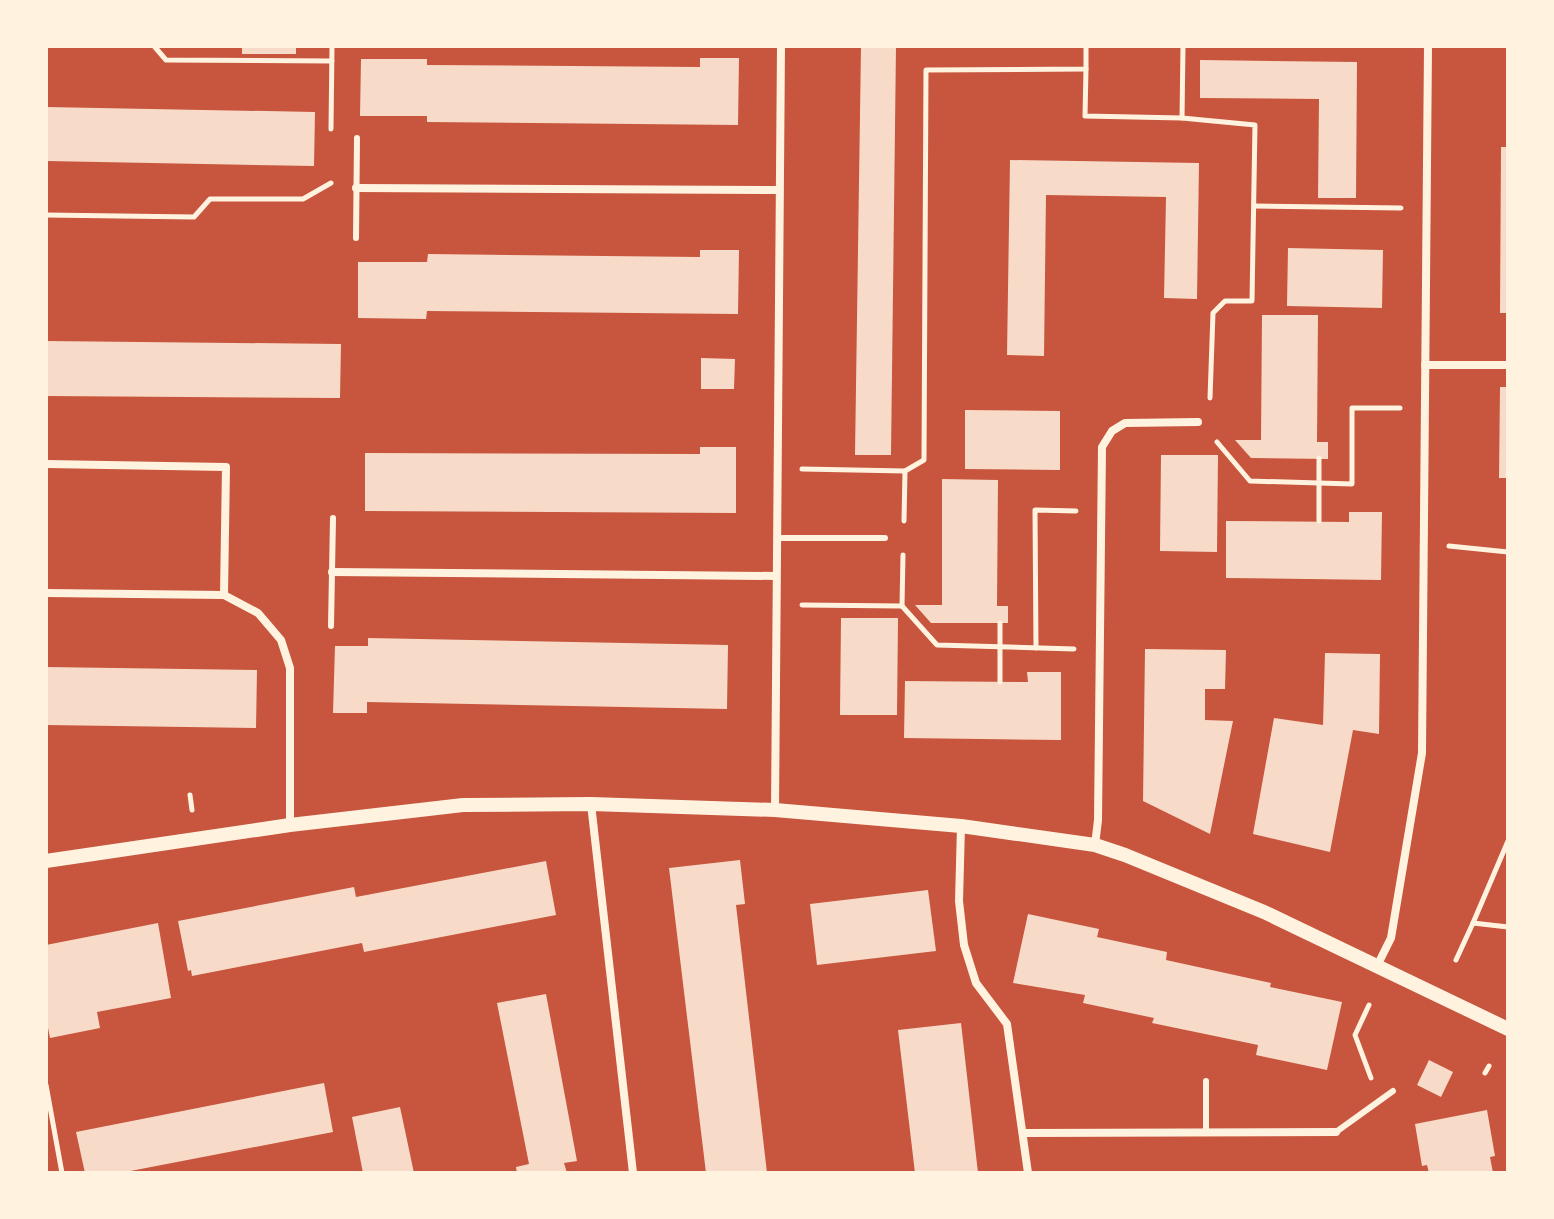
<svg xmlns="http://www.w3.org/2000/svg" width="1554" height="1219" font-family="Raleway,sans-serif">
	<rect width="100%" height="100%" fill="#c8553d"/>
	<g fill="#f7dbc8">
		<rect x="242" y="46" width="54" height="8"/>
		<path d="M861 46H896L891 455H855Z"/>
		<path d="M700 58H739L738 125 427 122V116H360L361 59H427V65L700 67Z"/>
		<path d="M1200 60 1357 62 1356 198H1318L1319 99 1200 98Z"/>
		<path d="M46 107 315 112 314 166 46 161Z"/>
		<path d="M1501 147H1508V313H1500Z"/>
		<path d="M1010 160 1199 163 1197 299 1164 298 1166 197 1046 195 1044 356 1007 355Z"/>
		<path d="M1288 248 1383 250 1382 308 1287 306Z"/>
		<path d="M700 250H739L738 314 427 311 426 319 358 318V262H427L428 254 700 257Z"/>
		<path d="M1262 315H1318L1317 442H1328V459L1251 458 1235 440H1261Z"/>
		<path d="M46 341 341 344 340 398 46 396Z"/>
		<path d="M701 358 735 359 734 389H701Z"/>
		<path d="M1500 387H1508V478H1499Z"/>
		<path d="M965 410 1060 411V470L965 469Z"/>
		<path d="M700 447H736V513L365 511V453L700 454Z"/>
		<path d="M1161 455H1218L1217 552 1160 551Z"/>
		<path d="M942 479 998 480 997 606H1008V623H931L915 605H942Z"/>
		<path d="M1349 512H1382L1381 580 1226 578V521L1349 522Z"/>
		<path d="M841 618H898L897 715H840Z"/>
		<path d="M368 638 728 645 727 709 367 702V713H333L335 646H368Z"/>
		<path d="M1145 649 1226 650 1225 689H1205V720L1233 721 1210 834 1143 801Z"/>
		<path d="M1325 653 1380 654 1379 734 1353 730 1330 852 1253 834 1274 718 1323 725Z"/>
		<path d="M46 667 257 670 256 728 46 725Z"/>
		<path d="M1027 672H1061V740L904 738 905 681 1028 682Z"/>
		<path d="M740 860 745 904 736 905 767 1173H706L669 868Z"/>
		<path d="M546 861 556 915 364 952 362 943 192 976 191 970 188 971 178 921 354 887 356 897Z"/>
		<path d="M928 890 936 951 817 965 810 904Z"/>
		<path d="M1028 914 1099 929 1097 937 1167 952 1166 960 1271 983 1270 987 1342 1002 1327 1070 1256 1055 1258 1045 1152 1023 1154 1018 1083 1003 1085 995 1013 983Z"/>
		<path d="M158 923 171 998 97 1012 100 1028 50 1038 46 1018V945Z"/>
		<path d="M546 994 577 1161 564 1163 567 1173H517L516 1167 529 1164 497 1003Z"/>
		<path d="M961 1023 978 1173H915L898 1030Z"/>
		<path d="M1429 1060 1453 1072 1441 1097 1417 1085Z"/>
		<path d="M324 1083 333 1132 120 1173H85L76 1132Z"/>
		<path d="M400 1107 414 1173H363L352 1117Z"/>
		<path d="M1487 1110 1495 1156 1490 1157 1493 1173H1429L1427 1165 1422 1166 1415 1124Z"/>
	</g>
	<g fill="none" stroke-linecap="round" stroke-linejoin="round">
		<g stroke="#fff3e0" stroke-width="5">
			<path d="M154 46 166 60 332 61"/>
			<path d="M1183 46 1182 118 1255 125 1252 301H1225L1213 313 1210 398"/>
			<path d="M1086 69 1085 116 1182 118"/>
			<path d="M331 129 332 46"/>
			<path d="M1254 206 1401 208"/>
			<path d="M46 215 194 217 210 199H303L331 183"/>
			<path d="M1217 442 1250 481 1352 484V408H1400"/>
			<path d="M802 469 905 471"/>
			<path d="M904 521 905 471 924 460 926 70 1086 69V46"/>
			<path d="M1319 521V458"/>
			<path d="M1449 546 1508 552"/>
			<path d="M802 605 902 606 937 645 1074 649"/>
			<path d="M902 606 903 555"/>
			<path d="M1036 648 1035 510 1076 511"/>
			<path d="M1000 682V623"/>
			<path d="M190 795 192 810"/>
			<path d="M1473 923 1508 841"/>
			<path d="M1456 960 1473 923 1508 927"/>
			<path d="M1369 1005 1355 1035 1371 1078"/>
			<path d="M1485 1073 1489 1066"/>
			<path d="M46 1085 62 1173"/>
		</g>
		<g stroke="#fff3e0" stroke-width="6">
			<path d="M356 238 357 138"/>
			<path d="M777 538H885"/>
			<path d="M331 626 333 518"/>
			<path d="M1206 1081V1132"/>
			<path d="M1336 1132 1393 1091"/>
		</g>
		<g stroke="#fff3e0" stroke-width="8">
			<path d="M356 188 779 190"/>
			<path d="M1425 365H1508"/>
			<path d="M46 464 226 467 224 595"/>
			<path d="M332 572 776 576"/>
			<path d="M46 593 224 595 258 613 281 640 290 668V825"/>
			<path d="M591 804 633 1173"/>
			<path d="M775 810 781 46"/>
			<path d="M961 826 959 901 964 945 976 983 1007 1024 1028 1173"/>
			<path d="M1095 845 1098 820 1102 447 1112 431 1125 423 1198 422"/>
			<path d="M1377 966 1391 938 1422 753 1428 46"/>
			<path d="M1023 1133 1336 1132"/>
		</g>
		<path stroke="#fff3e0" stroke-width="14" d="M46 861 290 825 463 805 591 804 775 810 961 826 1095 845 1125 855 1264 912 1508 1029"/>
	</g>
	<rect width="1554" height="1219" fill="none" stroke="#fff3e0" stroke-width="96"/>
</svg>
